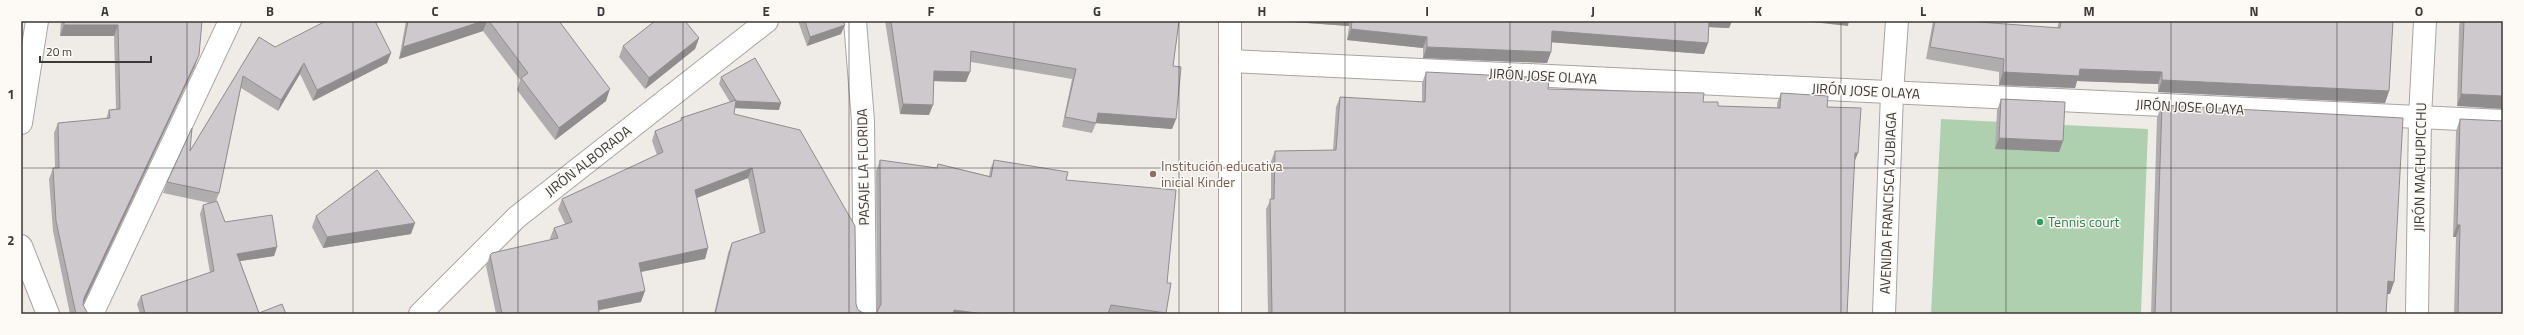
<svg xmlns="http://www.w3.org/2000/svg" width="2524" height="335" font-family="'Titillium Web',sans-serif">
	<rect width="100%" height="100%" fill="#efece8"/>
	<path fill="#afd0ae" d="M1941 119 2148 129 2141 314H1931Z"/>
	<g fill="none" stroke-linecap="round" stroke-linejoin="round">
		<defs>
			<g id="minor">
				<path d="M855 21 863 121 865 314"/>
				<path d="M1230 21V314"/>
				<path d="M1230 61 2503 121"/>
				<path d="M21 123 37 21"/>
				<path d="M21 246 48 314"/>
				<path d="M92 314 230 21"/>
				<path d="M420 314 517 217 767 21"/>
				<path d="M1884 314 1892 93 1897 21"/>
				<path d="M2417 314 2420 117 2425 21"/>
			</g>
		</defs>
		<use href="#minor" stroke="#a8a4a1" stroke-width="24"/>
		<use href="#minor" stroke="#fff" stroke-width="22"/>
	</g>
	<g fill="#b0adaf">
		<path d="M61 21H202L195 66 84 302 83 305 86 314H70L53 231 49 179 53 168H55L54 133 58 123 106 119 109 110 116 109 114 36H60Z"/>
		<path d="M406 21H559L606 101 555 140 517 90 520 80 483 31 399 59Z"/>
		<path d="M798 21H843L841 34 807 46Z"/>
		<path d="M885 21H1179L1173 66 1176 119 1172 129 1096 123 1092 133 1062 127 1072 79 971 62 966 82 934 81 929 115 900 114Z"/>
		<path d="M1279 21H1732L1729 28 1709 27 1704 54 1551 42V52L1547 63 1423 58V48L1347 40 1349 26Z"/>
		<path d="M1933 21H1979V22L2057 28 2059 21H2393L2389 91 2385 103 2158 92V84L2077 81 2075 88 1999 85V72L1926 59Z"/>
		<path d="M2460 21H2503L2457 106 2459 27Z"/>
		<path d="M259 37 275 47 391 53 387 63 313 101 300 74 278 111 241 88 219 193 216 201 225 222 277 247 274 256 240 261 259 313 286 314H140L137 304 141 296 210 273 200 214 203 205 210 203 163 193 167 182 190 151Z"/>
		<path d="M699 38 695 49 645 89 619 57 623 46Z"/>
		<path d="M1426 72 1548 89 1703 102 1718 106 1777 108V103L1781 93 1827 107 1854 163 1847 314H1268L1266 209 1271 199V161L1275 151 1333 150 1336 107 1340 97 1422 102V83Z"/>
		<path d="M721 77 779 110 734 108V114L856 304 858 310 865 314H714L728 253 732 243 760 234 748 178 697 198 708 248 705 259 641 272V302L599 310V314H496L486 266 490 255 551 240 550 238 554 228 565 224 558 209 562 199 657 155 652 141 655 131 680 121 681 118 730 102 719 84Z"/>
		<path d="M2001 99 2063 141 2059 152 1995 149 1997 110Z"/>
		<path d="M2162 105 2390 294H2387L2386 314H2151L2157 117Z"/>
		<path d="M2460 119 2503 314H2454L2456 237H2453L2456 131Z"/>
		<path d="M880 160 937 168 938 164 989 176 990 170 994 160 1066 180 1167 283H1171L1166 314H876L877 310 876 171Z"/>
		<path d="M316 216 411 234 323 248 312 227Z"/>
	</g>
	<g fill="#908d8f">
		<path d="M483 21H487L483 31 399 59 403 47Z"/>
		<path d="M1279 21H1350L1349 26Z"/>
		<path d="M1708 21H1732L1729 28 1706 27Z"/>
		<path d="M1803 21H1849L1848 26Z"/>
		<path d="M64 25H118L114 36H60Z"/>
		<path d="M845 25 841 34 807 46 810 37Z"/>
		<path d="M1351 29 1427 37 1423 48 1347 40Z"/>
		<path d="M1552 31 1708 43 1704 54 1548 42Z"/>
		<path d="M699 38 695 49 645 89 649 78Z"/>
		<path d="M1427 47 1551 52 1547 63 1423 58Z"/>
		<path d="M391 53 387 63 313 101 317 90Z"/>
		<path d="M199 55 195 66 81 309 84 298Z"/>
		<path d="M304 63 300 74 278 111 281 100Z"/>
		<path d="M2080 69 2162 72 2158 84 2077 81 2075 88 1999 85 2003 72Z"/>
		<path d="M934 71 970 72 966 82 931 81Z"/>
		<path d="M2162 80 2389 91 2385 103 2158 92Z"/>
		<path d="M610 89 606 101 555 140 559 128Z"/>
		<path d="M2461 94 2503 96V109L2457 106Z"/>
		<path d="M736 101 781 103 779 110 733 108Z"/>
		<path d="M903 104 933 105 929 115 900 114Z"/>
		<path d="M1098 113 1176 119 1172 129 1094 123Z"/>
		<path d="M1999 138 2063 141 2059 152 1995 149Z"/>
		<path d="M1855 153H1858L1854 163Z"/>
		<path d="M752 168 748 178 691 200 695 190Z"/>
		<path d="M415 223 411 234 323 248 327 237Z"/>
		<path d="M2457 225H2460L2456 237H2453Z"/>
		<path d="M277 247 274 256 233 262 237 254Z"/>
		<path d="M708 248 705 259 635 273 639 263Z"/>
		<path d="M2388 281 2394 282 2390 294H2384Z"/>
		<path d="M645 291 641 302 594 311 598 301Z"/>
		<path d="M954 310 984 314H952Z"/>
	</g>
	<g fill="#cdc9cc" stroke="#908d8f">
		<path d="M64 21H202L199 55 84 298 83 305 87 312 86 314H76L56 221 53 168H59L58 123 110 118 109 110 120 109 118 25H64Z"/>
		<path d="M326 21H375L391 53 317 90 304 63 281 100 243 76 219 193 167 182 192 128 190 151 259 37 275 47Z"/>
		<path d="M408 21H483L403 47Z"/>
		<path d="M489 21H559L610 89 559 128 521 78 528 73Z"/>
		<path d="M655 21H685L699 38 649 78 623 46Z"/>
		<path d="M805 21H843L845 25 810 37Z"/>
		<path d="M891 21H1179L1173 66 1181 67 1176 119 1098 113 1096 123 1065 117 1076 69 971 51 970 72 934 71 933 105 903 104Z"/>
		<path d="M1352 21H1709L1708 43 1552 31 1551 52 1427 47V37L1351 29Z"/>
		<path d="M1935 21H1979V22L2060 28 2061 21H2393L2389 91 2162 80V72L2080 69 2079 76 2003 72 2004 59 1930 47Z"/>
		<path d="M2464 21H2503V96L2461 94Z"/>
		<path d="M755 58 781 103 736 101 721 77Z"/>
		<path d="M1426 72 1549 78 1548 89 1704 93 1703 102H1718V106L1780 108 1781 93 1828 96 1827 107 1861 108 1858 153H1855L1847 314H1272L1271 252 1270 199H1274L1275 151 1336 150 1340 97 1425 102Z"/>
		<path d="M2001 99 2065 102 2063 141 1999 138Z"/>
		<path d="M736 100 734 114 800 130 855 226 856 304 858 310 865 314H715L732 243 765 232 752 168 695 190 708 248 639 263 645 291 598 301 599 314H502L490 255 492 253 558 238 554 228 572 222 562 199 663 152 655 131 682 120 681 118Z"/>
		<path d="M2162 105 2403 118 2394 282 2388 281 2386 314H2155Z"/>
		<path d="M2460 119 2503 121V314H2458L2460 225H2457Z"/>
		<path d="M880 160 937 168 938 164 991 177 994 160 1068 172 1066 180 1176 190 1167 283H1171L1166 313 1111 305 1108 314H984L954 310 953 314H876L881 304Z"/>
		<path d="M377 170 415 223 327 237 316 216Z"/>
		<path d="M217 201 225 222 272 215 277 247 237 254 259 313 282 304 286 314H145L141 296 214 271 203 205Z"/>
	</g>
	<path fill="none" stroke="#3a3937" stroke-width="1" stroke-opacity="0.55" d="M187 21V314M353 21V314M518 21V314M683 21V314M849 21V314M1014 21V314M1179 21V314M1345 21V314M1510 21V314M1675 21V314M1841 21V314M2006 21V314M2171 21V314M2337 21V314M21 168H2503"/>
	<circle fill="#8d6e63" stroke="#fdf9f5" stroke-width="1.5" cx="1153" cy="174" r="4"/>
	<circle fill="#2e9e5b" stroke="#fdf9f5" stroke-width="1.5" cx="2040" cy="222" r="4"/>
	<g text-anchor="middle" stroke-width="3" stroke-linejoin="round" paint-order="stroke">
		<g font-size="14" fill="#3a3937" stroke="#fdf9f5">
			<text transform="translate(1543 76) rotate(3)" y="5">JIRÓN JOSE OLAYA</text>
			<text transform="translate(1866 91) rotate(3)" y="5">JIRÓN JOSE OLAYA</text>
			<text transform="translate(2190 107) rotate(3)" y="5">JIRÓN JOSE OLAYA</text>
			<text transform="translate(588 161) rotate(-38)" y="5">JIRÓN ALBORADA</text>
			<text transform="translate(863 167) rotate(-91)" y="5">PASAJE LA FLORIDA</text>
			<text transform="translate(2420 167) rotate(-89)" y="5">JIRÓN MACHUPICCHU</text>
			<text transform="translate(1888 203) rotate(-88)" y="5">AVENIDA FRANCISCA ZUBIAGA</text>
		</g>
		<g font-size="14" fill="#785e54" stroke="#fdf9f5" text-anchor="start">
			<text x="1161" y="171">Institución educativa<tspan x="1161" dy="16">inicial Kinder</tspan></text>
		</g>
		<g font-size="14" fill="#27864d" stroke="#fdf9f5" text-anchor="start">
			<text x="2048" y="227">Tennis court</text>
		</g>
	</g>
	<rect width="2524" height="335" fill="none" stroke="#fdf9f5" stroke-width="44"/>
	<path d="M40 56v6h111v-6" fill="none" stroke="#3a3937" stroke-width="2"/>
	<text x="46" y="56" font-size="12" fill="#3a3937" stroke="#fdf9f5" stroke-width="3" paint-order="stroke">20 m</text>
	<rect x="22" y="22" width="2480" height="291" fill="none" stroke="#3a3937" stroke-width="1.5"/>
	<g font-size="13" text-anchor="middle" font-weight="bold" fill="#3a3937">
		<text x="105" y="16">A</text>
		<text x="270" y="16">B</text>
		<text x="435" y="16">C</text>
		<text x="601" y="16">D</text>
		<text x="766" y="16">E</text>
		<text x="931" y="16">F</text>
		<text x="1097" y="16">G</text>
		<text x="1262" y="16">H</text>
		<text x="1427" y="16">I</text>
		<text x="1593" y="16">J</text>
		<text x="1758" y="16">K</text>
		<text x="1923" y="16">L</text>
		<text x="2089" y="16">M</text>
		<text x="2254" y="16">N</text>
		<text x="2419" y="16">O</text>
		<text x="11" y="99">1</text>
		<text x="11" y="245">2</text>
	</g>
</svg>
